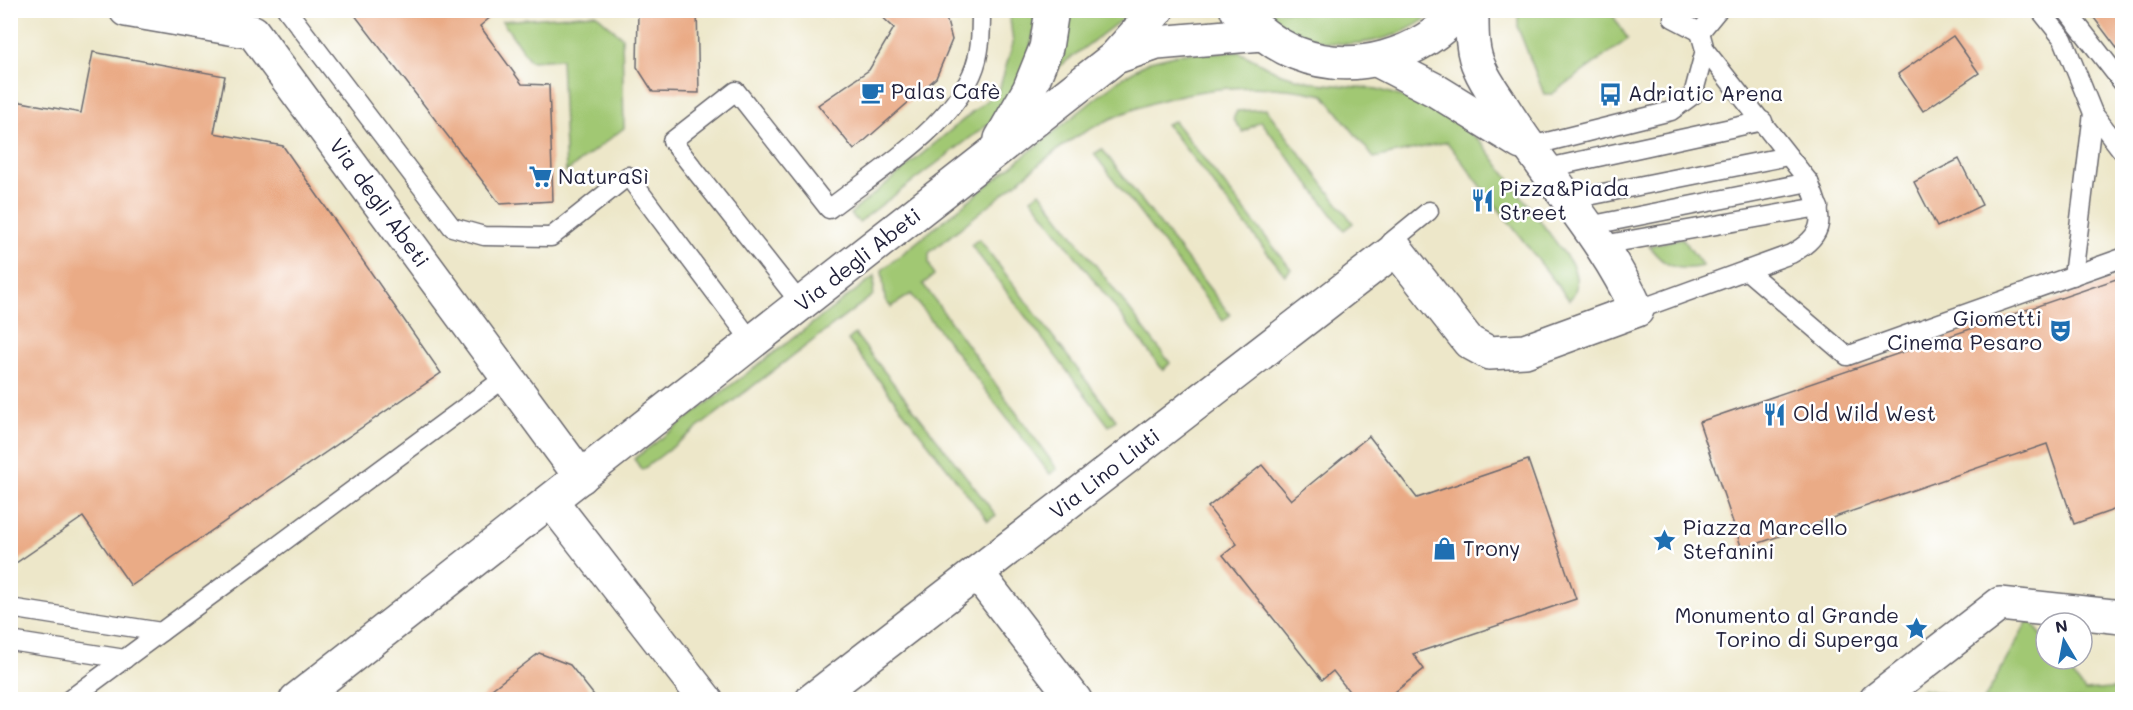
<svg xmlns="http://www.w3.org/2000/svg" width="2133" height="710" font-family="Mali,sans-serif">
	<rect width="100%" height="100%" fill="#fff"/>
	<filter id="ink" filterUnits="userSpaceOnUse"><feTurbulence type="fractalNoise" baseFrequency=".0167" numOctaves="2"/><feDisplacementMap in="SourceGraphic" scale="12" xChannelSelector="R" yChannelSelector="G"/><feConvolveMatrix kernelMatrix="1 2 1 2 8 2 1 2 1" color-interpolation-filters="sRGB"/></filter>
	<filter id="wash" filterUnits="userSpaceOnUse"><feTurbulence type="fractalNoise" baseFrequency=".008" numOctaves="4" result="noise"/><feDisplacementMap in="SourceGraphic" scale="24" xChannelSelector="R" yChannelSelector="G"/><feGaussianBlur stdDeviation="1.35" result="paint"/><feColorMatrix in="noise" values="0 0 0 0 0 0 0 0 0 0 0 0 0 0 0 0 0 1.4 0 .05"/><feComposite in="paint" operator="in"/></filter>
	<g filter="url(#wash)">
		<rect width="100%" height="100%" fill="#ede7c9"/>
		<g fill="#a1c873" stroke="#627557" stroke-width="1.5">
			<path d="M1009 11H1039L1024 75 995 119 859 222 850 214 999 90 1013 43Z"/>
			<path d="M1062 11H1133L1048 75Z"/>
			<path d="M1263 11H1436C1387 52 1312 57 1263 11Z"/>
			<path d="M1518 11H1610L1628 39 1552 94H1544L1518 28Z"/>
			<path d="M596 14 622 37 624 128 566 172 561 59 530 61 502 21Z"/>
			<path d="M1239 52 1281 74 1316 83 1377 89 1416 101 1456 121 1483 144 1572 264C1577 276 1580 290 1569 300L1447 142 1374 158 1324 95C1241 77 1158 91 1083 133 1061 145 1041 163 1021 179 991 204 960 228 929 253V263L934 275 923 284 1057 469 1050 474 911 294 891 307 885 300 882 270 1120 79 1150 61 1183 53Z"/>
			<path d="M1266 109 1353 223 1344 230 1261 121 1243 132 1233 119 1237 111Z"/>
			<path d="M1174 121 1291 269 1285 275 1166 124Z"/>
			<path d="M1102 149 1230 315 1223 321 1094 154Z"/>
			<path d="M1040 192 1170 363 1163 370 1031 198Z"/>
			<path d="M1682 238 1703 266C1678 272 1664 267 1649 246Z"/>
			<path d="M979 239 1116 420 1109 426 971 245Z"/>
			<path d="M875 276 873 295 642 470 634 459Z"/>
			<path d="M855 334 996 515 988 521 848 340Z"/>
			<path d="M2029 619 2046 641V659H2060L2085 691 2122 688V699L1984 700Z"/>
			<path d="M1922 689 1967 699H1908Z"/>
		</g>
		<g id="blocks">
			<g fill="#eaab86">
				<path d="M351 10H499L480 26 522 84 549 85 553 201 500 204Z"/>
				<path d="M638 10H697L699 93 653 92 637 67Z"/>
				<path d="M875 10H944L952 40 936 78 854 150 818 105 869 70 894 28Z"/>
				<path d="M2088 10H2122V55Z"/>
				<path d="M1953 36 1979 73 1923 111 1898 74Z"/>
				<path d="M93 52 225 76 214 133 283 146 441 373 131 586 83 517 10 567V100L81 113Z"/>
				<path d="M1959 159 1982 205 1937 227 1914 182Z"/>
				<path d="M2122 277V507L2074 524 2047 444 1742 549 1699 422Z"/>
				<path d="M1369 436 1417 498 1528 460 1576 599 1413 654 1424 669 1386 699H1355L1333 671 1322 680 1223 555 1237 544 1208 507 1262 465 1291 500Z"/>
				<path d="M539 653 570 665 597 699H479Z"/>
			</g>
		</g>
	</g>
	<g filter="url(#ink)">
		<use href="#blocks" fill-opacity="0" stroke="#69676d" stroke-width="1.5"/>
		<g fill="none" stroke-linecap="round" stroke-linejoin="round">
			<defs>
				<g id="lane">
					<path d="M287 10 452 227 484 236 551 237 628 176 753 343"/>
					<path d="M2040 10 2063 39 2093 113 2122 151"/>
					<path d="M2066 10 2122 82"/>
					<path d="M1673 18 1700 32"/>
					<path d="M1527 147 1671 111 1693 95 1705 50 1700 32 1718 10"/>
					<path d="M1543 169 1763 121"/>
					<path d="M1568 200 1788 156"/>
					<path d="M1588 226 1809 182"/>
					<path d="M1391 242 1429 211"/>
					<path d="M1602 245 1819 207"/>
					<path d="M1746 270 1847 356 2122 258"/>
					<path d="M2073 276 2093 113"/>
					<path d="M801 304 672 141 736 91 829 209C876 172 947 130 972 74 981 54 981 32 981 10"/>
					<path d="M1637 310 1791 254C1828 234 1823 217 1809 182L1705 50"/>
					<path d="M10 608 161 632"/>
					<path d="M10 641 125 659"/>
					<path d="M69 700 506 377"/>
				</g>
				<g id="street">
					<path d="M126 10 253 32 581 477"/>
					<path d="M1377 60 1435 90 1521 143"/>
					<path d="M551 501 706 700"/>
					<path d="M977 573 1075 700"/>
					<path d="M812 700 1396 249 1469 342 1489 353 1525 351 1637 310C1603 234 1544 175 1501 104 1494 93 1485 81 1480 69 1471 51 1472 30 1472 10"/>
					<path d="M1876 700 2000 604 2122 617"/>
				</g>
				<g id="secondary">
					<path d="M1237 10C1255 28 1273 44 1296 53 1353 76 1421 56 1460 10"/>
					<path d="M1116 57 1157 43 1262 34"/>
					<path d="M1001 139 1029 90 1046 48 1052 10"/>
					<path d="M296 700 1114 58 1157 10"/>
				</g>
			</defs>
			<use href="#lane" stroke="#69676d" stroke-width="21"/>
			<use href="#street" stroke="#69676d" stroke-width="36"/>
			<use href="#secondary" stroke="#69676d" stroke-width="36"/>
			<use href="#lane" stroke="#fff" stroke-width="18"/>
			<use href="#street" stroke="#fff" stroke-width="33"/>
			<use href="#secondary" stroke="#fff" stroke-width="33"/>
		</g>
	</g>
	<defs>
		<symbol id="cafe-bare" viewBox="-9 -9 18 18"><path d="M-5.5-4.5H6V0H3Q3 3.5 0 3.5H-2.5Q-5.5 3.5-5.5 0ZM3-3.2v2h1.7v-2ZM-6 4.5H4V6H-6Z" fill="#1f6fb2" stroke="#fff" stroke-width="2.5" paint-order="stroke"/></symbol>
		<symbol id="bus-bare" viewBox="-9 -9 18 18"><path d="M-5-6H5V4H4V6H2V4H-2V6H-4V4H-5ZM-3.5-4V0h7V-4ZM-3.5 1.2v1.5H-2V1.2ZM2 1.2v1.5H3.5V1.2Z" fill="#1f6fb2" stroke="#fff" stroke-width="2.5" paint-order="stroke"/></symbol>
		<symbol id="supermarket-bare" viewBox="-9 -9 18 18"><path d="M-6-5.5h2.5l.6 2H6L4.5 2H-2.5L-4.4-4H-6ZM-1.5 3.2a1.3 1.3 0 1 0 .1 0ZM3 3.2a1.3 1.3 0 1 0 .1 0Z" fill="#1f6fb2" stroke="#fff" stroke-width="2.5" paint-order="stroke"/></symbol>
		<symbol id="restaurant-bare" viewBox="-9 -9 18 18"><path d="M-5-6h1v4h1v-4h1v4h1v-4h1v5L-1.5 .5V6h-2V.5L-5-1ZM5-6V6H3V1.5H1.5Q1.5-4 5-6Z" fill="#1f6fb2" stroke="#fff" stroke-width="2.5" paint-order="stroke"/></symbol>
		<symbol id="theatre-bare" viewBox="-9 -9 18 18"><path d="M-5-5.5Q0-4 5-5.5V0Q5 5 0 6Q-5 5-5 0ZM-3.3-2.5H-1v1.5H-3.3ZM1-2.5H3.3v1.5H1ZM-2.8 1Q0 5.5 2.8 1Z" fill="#1f6fb2" stroke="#fff" stroke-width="2.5" paint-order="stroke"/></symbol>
		<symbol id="sight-bare" viewBox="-9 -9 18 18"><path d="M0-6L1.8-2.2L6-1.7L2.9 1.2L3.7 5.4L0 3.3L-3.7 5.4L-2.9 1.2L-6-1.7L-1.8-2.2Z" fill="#1f6fb2" stroke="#fff" stroke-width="2.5" paint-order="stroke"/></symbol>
		<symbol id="shop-bare" viewBox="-9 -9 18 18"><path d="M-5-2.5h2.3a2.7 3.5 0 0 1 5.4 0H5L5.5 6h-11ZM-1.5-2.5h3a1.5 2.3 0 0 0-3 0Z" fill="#1f6fb2" stroke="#fff" stroke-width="2.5" paint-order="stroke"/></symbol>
	</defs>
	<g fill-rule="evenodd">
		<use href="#cafe-bare" x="856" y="76" width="33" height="33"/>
		<use href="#bus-bare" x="1594" y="78" width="33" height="33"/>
		<use href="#supermarket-bare" x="524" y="160" width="33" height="33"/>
		<use href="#restaurant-bare" x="1466" y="184" width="33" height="33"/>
		<use href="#theatre-bare" x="2044" y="314" width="33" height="33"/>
		<use href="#restaurant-bare" x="1758" y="398" width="33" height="33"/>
		<use href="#sight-bare" x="1648" y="524" width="33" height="33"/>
		<use href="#shop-bare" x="1428" y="532" width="33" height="33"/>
		<use href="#sight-bare" x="1900" y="612" width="33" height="33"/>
	</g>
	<g text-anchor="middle" stroke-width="5" stroke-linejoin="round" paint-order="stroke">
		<g font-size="21" fill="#22223b" stroke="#fff" text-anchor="start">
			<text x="891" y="99">Palas Cafè</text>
			<text x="1628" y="101">Adriatic Arena</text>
			<text x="558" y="184">NaturaSì</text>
			<text x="1500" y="196">Pizza&amp;Piada<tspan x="1500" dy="24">Street</tspan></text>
			<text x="2042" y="326" text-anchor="end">Giometti<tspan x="2042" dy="24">Cinema Pesaro</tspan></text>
			<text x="1793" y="421">Old Wild West</text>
			<text x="1683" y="535">Piazza Marcello<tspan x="1683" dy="24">Stefanini</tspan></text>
			<text x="1463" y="556">Trony</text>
			<text x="1899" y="623" text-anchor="end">Monumento al Grande<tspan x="1899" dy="24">Torino di Superga</tspan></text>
		</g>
		<g font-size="21" fill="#22223b" stroke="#fff">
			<text transform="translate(379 203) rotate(54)" y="7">Via degli Abeti</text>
			<text transform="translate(858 260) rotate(-38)" y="7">Via degli Abeti</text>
			<text transform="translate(1105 474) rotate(-38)" y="7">Via Lino Liuti</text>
		</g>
	</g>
	<rect width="2133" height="710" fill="none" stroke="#fff" stroke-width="36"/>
	<g transform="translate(2064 641) rotate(350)"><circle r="28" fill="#ffffff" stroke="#a7a7b1" stroke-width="1.5"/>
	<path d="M0-4.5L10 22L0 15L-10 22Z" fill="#1f6fb2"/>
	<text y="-9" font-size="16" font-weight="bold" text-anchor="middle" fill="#22223b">N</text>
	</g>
</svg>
